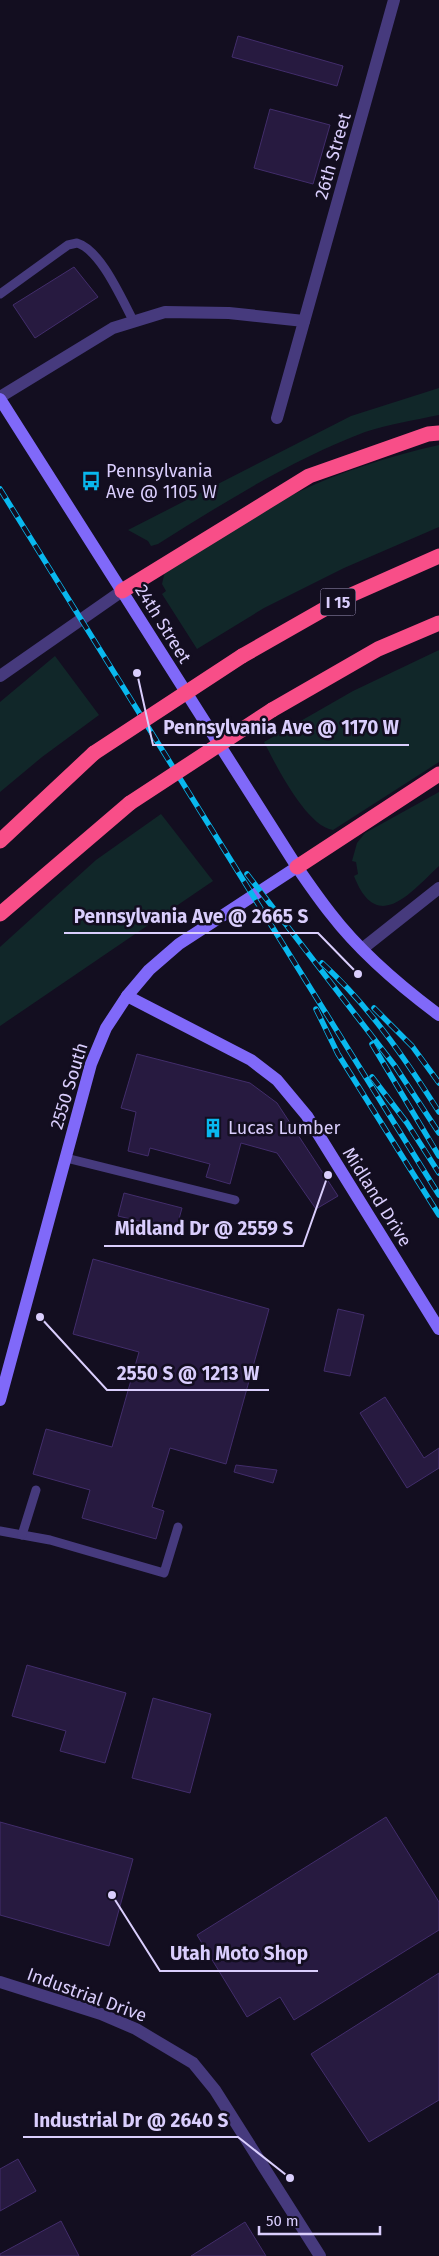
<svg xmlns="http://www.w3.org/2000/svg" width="439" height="2256" font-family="'Fira Sans',sans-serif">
	<rect width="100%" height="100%" fill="#130e20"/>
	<g fill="#112729">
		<path d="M439 388V415C415 420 389 424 365 432 291 460 225 502 158 544L151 546 148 541 128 530 351 416Z"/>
		<path d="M439 445V527L344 568 264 608 197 649 162 594 166 591 162 584 165 571C208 545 249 516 294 494 339 472 390 456 439 445Z"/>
		<path d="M439 650V762L333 830C306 826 276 765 264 742L353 691Z"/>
		<path d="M55 656 99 715 42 757 0 792V702Z"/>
		<path d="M439 792V866C410 893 377 935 354 876L358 874 356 862 352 861 357 843 365 833Z"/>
		<path d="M161 814 213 881 0 1026V947L96 860Z"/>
	</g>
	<g fill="#271a40" stroke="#422d6b">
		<path d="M238 36 343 66 337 86 232 57Z"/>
		<path d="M270 109 330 125 313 184 254 168Z"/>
		<path d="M74 267 98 297 35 338 13 305Z"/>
		<path d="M137 1054 250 1083 277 1103 338 1196 316 1209 277 1153 241 1143 230 1184 206 1177 210 1164 150 1148 148 1156 128 1151 136 1112 121 1108Z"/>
		<path d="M124 1193 182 1208 176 1230 118 1216Z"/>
		<path d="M93 1259 269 1309 226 1464 170 1448 152 1507 164 1511 156 1539 82 1518 90 1490 33 1474 46 1429 112 1447 139 1352 73 1334Z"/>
		<path d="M338 1309 364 1315 350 1376 324 1371Z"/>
		<path d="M385 1397 424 1458 439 1448V1468L407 1488 360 1413Z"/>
		<path d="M236 1465 277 1470 273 1483 234 1472Z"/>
		<path d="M27 1665 126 1693 105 1763 60 1751 66 1731 12 1716Z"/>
		<path d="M153 1698 211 1714 190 1793 132 1778Z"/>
		<path d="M386 1817 439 1902V1930L294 2020 280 1997 247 2017 197 1935Z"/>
		<path d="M0 1822 133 1859 109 1946 0 1915Z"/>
		<path d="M439 1973V2100L369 2142 311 2054Z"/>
		<path d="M18 2159 36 2191 0 2211V2169Z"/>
		<path d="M61 2221 79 2256H0V2254Z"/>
		<path d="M245 2222 266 2256H191Z"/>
	</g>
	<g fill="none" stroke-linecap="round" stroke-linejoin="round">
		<g stroke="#463a7d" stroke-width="9">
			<path d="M0 294 68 245 77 243C101 250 122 300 134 322"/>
			<path d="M66 1158 235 1200"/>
			<path d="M0 1531 50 1540 164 1573 178 1527"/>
			<path d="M22 1535 36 1490"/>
		</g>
		<g stroke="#463a7d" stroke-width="12">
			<path d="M0 397 113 328 165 312 229 313 304 321"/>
			<path d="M277 418 394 0"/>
			<path d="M0 676 122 591"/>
			<path d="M362 949 439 888"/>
			<path d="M0 1982 101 2014 136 2029 193 2063 215 2090 320 2256"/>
		</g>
		<g stroke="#8069f9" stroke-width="12">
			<path d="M0 399 297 867C308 883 319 899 331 914 361 953 400 986 439 1015"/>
			<path d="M127 996 251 1060 277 1080 307 1116 439 1329"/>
			<path d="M0 1400 91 1064 106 1028 127 996 149 970 179 944 297 867"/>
		</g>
		<g stroke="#f84e88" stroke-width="15">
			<path d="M122 591 309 476 428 434 439 433"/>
			<path d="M242 656 342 599 439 556"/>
			<path d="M272 710 378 649 439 623"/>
			<path d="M0 841 94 753"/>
			<path d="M297 867 439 774"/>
			<path d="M0 914 130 803"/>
		</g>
		<defs>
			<g id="rail">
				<path d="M0 489 439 1195"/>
				<path d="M247 874 395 1066 439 1133"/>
				<path d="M322 963C370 1007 404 1057 439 1112"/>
				<path d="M374 1008 412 1046 439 1083"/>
				<path d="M316 1009 338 1054 439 1215"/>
				<path d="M372 1044 439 1156"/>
				<path d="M372 1077 407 1123 439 1173"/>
			</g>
		</defs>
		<use href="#rail" stroke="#09b8ee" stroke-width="5.5"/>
		<use href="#rail" stroke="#130e20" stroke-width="4" stroke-dasharray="11" stroke-linecap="butt"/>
		<g stroke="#f84e88" stroke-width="15">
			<path d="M94 753 242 656"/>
			<path d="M130 803 272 710"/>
		</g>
	</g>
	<defs>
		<symbol id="bus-bare" viewBox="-9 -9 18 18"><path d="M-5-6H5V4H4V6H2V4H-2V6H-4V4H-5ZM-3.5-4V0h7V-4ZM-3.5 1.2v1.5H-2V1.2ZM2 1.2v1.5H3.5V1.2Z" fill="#09b8ee" stroke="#130e20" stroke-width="2.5" paint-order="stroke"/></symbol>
		<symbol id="building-bare" viewBox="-9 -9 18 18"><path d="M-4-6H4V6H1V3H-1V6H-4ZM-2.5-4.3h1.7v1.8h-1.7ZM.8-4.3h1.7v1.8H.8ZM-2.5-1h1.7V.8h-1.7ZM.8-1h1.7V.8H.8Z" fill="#09b8ee" stroke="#130e20" stroke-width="2.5" paint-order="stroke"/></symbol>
	</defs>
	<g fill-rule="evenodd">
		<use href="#bus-bare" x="77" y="467" width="28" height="28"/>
		<use href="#building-bare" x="199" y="1114" width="28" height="28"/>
	</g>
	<g text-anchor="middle" stroke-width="5" stroke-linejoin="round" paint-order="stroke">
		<rect fill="#130e20" stroke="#9e94bb" stroke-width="1" x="320.5" y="588.5" width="35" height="27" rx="4"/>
		<g font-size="16" font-weight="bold" fill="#dacefd">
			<text x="338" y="608">I 15</text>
		</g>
		<g font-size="18" fill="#dacefd" stroke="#130e20">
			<text transform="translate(333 156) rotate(-74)" y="6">26th Street</text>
			<text transform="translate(163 624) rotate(58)" y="6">24th Street</text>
			<text transform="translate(69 1086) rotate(-73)" y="6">2550 South</text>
			<text transform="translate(377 1197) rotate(58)" y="6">Midland Drive</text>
			<text transform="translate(87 1995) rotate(20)" y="6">Industrial Drive</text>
		</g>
		<g font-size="18" fill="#dacefd" stroke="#130e20" text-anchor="start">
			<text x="106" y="477">Pennsylvania<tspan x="106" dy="21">Ave @ 1105 W</tspan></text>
			<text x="228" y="1134">Lucas Lumber</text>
		</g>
	</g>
	<path fill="none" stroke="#dacefd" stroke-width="2" d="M137 673L153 745H409M358 974L318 933H64M328 1175L303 1246H104M40 1317L107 1390H269M112 1895L160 1971H318M290 2178L238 2137H23"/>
	<g fill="#dacefd" stroke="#130e20" stroke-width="2">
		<circle cx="137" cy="673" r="5"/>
		<circle cx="358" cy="974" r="5"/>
		<circle cx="328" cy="1175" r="5"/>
		<circle cx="40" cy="1317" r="5"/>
		<circle cx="112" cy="1895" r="5"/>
		<circle cx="290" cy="2178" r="5"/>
	</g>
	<g font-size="19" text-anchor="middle" font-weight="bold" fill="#dacefd" stroke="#130e20" stroke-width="5" stroke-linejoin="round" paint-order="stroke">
		<text x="281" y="734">Pennsylvania Ave @ 1170 W</text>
		<text x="191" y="923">Pennsylvania Ave @ 2665 S</text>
		<text x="204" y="1235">Midland Dr @ 2559 S</text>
		<text x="188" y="1380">2550 S @ 1213 W</text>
		<text x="239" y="1960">Utah Moto Shop</text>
		<text x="131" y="2127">Industrial Dr @ 2640 S</text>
	</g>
	<path d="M259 2226v8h121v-8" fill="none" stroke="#dacefd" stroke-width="2.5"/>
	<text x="266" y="2226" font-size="15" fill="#dacefd" stroke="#130e20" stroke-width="4" paint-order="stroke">50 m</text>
</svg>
